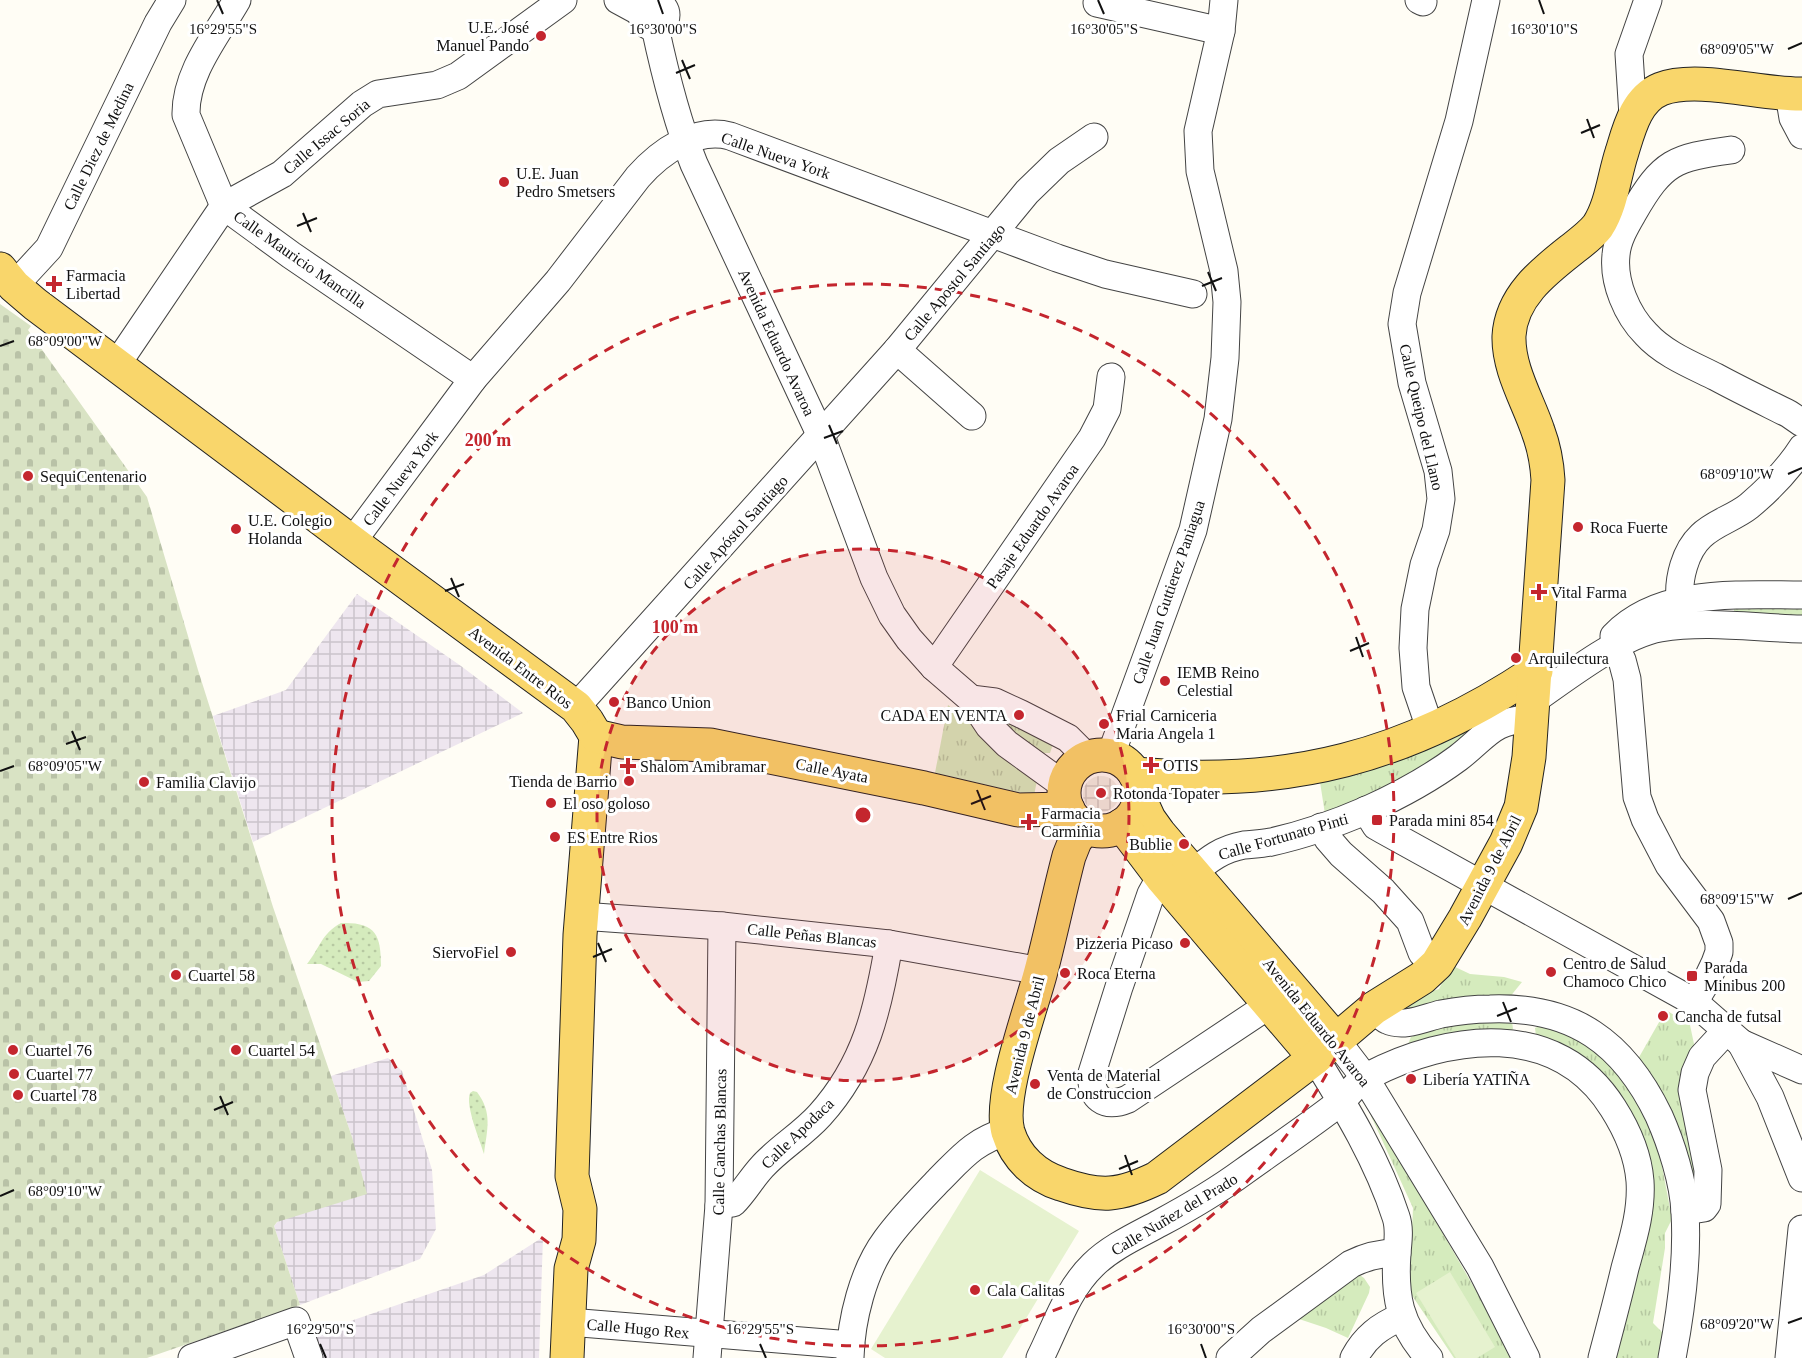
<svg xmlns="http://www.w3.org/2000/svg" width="1802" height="1358" font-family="'Times New Roman',serif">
	<defs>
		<pattern id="industrial-grid" width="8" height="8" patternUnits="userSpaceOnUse" patternTransform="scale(1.5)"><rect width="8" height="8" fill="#eee6ef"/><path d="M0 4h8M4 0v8" fill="none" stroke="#cbc4cc"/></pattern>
		<pattern id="grass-dots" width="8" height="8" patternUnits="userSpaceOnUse" patternTransform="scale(1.5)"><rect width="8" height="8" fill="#d5ebbd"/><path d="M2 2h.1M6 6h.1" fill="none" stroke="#b6c8a1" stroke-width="1.8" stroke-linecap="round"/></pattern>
		<pattern id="cemetery-stones" width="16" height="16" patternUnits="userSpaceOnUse" patternTransform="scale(1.5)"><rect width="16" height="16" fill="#d9e3c4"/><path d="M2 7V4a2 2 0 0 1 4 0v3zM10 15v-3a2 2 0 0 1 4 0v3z" fill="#b9c2a7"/></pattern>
		<pattern id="park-tufts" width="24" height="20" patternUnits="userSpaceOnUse" patternTransform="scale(1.5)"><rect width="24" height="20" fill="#d5ebbd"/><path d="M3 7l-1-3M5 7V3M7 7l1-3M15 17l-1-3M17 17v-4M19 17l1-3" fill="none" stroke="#b6c8a1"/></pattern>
		<pattern id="plaza-grid" width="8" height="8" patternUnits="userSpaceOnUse" patternTransform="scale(1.5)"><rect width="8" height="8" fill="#f1ede2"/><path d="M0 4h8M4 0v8" fill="none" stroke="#cecac1"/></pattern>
	</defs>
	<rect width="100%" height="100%" fill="#fffdf5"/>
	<g fill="url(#industrial-grid)">
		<path d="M357 594 461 666 523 713 253 842 213 716 286 690Z"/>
		<path d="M388 1058 402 1071 432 1170 436 1229 420 1259 300 1305 274 1226 352 1137 331 1076Z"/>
		<path d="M543 1237 539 1358H319L310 1335 484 1275Z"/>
	</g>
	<g fill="url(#grass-dots)">
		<path d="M1802 605V619L1734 615V606Z"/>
		<path d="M341 923C376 922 381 935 381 966L369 981 358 982 321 964H307C320 948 321 934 341 923Z"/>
		<path d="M473 1091 477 1092C493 1113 487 1130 484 1154 480 1140 465 1106 470 1093Z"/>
	</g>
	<path fill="url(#cemetery-stones)" d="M0 304 31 326 28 330 147 497 198 670 273 907 352 1137 367 1194 277 1222 274 1226 300 1305 147 1358H0Z"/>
	<g fill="url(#park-tufts)">
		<path d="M979 704 1053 744 1050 753H1041Z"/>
		<path d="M948 705 1038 775 1034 796 935 773Z"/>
		<path d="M1478 722 1483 727 1384 795 1325 814 1320 782 1381 764Z"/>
		<path d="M1451 965 1470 974 1504 977 1522 982 1505 1003 1406 1012 1399 1008 1413 997 1439 989Z"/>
		<path d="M1666 1010 1690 1025 1694 1044 1690 1068 1702 1176 1692 1177 1638 1059Z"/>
		<path d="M1512 1021 1513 1029 1506 1035 1413 1049 1408 1044 1411 1037 1449 1022Z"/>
		<path d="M1542 1025 1583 1040 1628 1079 1657 1140 1672 1219 1665 1233V1248L1653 1323 1668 1338 1664 1358H1613L1642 1144 1536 1036 1535 1028Z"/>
		<path d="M1370 1091 1435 1220 1515 1358H1454L1409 1291 1413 1208 1362 1096Z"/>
		<path d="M1357 1273 1364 1278 1370 1287 1369 1293 1348 1338 1326 1328 1299 1319 1351 1275Z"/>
	</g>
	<g fill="#e6f2cf">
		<path d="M980 1170 1079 1231 1002 1358H885L871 1349Z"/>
		<path d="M1450 1272 1495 1347 1477 1358H1456L1416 1293Z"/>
	</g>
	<circle fill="url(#plaza-grid)" cx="1101" cy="794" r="18"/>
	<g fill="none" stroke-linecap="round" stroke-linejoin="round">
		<defs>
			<g id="minor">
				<path d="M237 0C217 35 185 73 186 115L224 206 291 255 473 379"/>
				<path d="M618 0 642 13"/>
				<path d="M1419 0 1423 2"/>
				<path d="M1097 3 1221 31"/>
				<circle cx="654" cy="15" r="12"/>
				<path d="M655 27C665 74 676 119 694 164L821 436 874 578 892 615 909 639 934 667 971 699 989 726 1007 744 1065 786"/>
				<path d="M1789 94 1793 118 1802 135"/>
				<path d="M1633 116 1629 54 1648 0"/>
				<path d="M1731 150C1674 158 1663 161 1633 213 1626 225 1617 240 1616 255 1613 282 1627 315 1646 334 1664 354 1692 365 1716 377 1740 390 1765 402 1789 414L1802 423"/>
				<path d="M14 286 49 248 158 23 172 0"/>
				<path d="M897 350 972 416"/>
				<path d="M117 364 224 206 282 174 362 104 378 94 437 85 458 76 563 0"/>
				<path d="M352 542 473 379 558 281 638 177C660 152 695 127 730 136L1057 258 1105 274 1193 294"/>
				<path d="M1680 600C1678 579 1685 551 1701 536 1714 523 1734 518 1749 506 1768 490 1788 470 1802 448"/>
				<path d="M934 667 1092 438 1107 409 1111 377"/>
				<path d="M971 699 995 702 1021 714 1068 738 1079 749 1086 759"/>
				<path d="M1534 700C1567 677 1621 635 1660 628 1707 620 1755 628 1802 629"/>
				<path d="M576 707 897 350 1027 192 1059 161 1094 137"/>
				<path d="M1431 731 1416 687 1413 648 1415 609 1424 565 1436 530 1441 499 1438 471 1412 383 1402 324 1407 293 1459 121 1486 0"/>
				<path d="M1110 757 1193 530 1218 419 1225 358 1227 302 1224 271 1200 171 1198 131 1221 31 1224 0"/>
				<path d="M1366 810 1376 826 1383 830 1694 1002 1741 1043 1802 1070"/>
				<path d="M1321 827 1328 839 1341 854 1383 891 1410 921 1422 953 1437 964"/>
				<path d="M1193 873C1209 859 1222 849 1244 845 1253 844 1262 844 1271 842 1303 835 1337 823 1367 810 1398 796 1431 778 1458 758 1487 736 1492 719 1532 719"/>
				<path d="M1162 878 1156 885 1151 894 1119 987 1092 1073C1090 1098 1104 1109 1128 1099L1269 1005"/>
				<path d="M581 916 722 926 889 944 1041 971"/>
				<path d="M1694 1002 1705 984 1715 963 1719 952V943L1711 921 1669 865 1645 819 1637 797 1627 679 1622 660 1615 648 1614 636C1660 588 1740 595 1802 595"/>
				<path d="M1374 1008C1378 1012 1382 1018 1387 1020 1404 1028 1424 1018 1441 1014 1457 1011 1474 1009 1490 1009 1574 1006 1624 1043 1659 1116 1671 1143 1684 1183 1685 1213 1688 1261 1681 1311 1672 1358"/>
				<path d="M1336 1040 1365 1078 1480 1267 1526 1358"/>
				<path d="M1741 1043 1770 1097 1802 1178"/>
				<path d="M1315 1058C1346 1108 1378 1161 1396 1217 1400 1229 1398 1241 1397 1253 1394 1297 1399 1324 1429 1358"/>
				<path d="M719 1205 733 1203C744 1192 751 1179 762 1167 779 1148 802 1135 820 1115 866 1064 878 1009 889 944"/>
				<path d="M1685 1211 1704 1208 1707 1204 1708 1170 1692 1090 1695 1073 1702 1057 1726 1031"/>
				<path d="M569 1322 851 1345"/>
				<path d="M192 1358 296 1321 309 1358"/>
				<path d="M707 1358 719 1205 722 926"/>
				<path d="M850 1358C851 1320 863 1271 886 1240 901 1219 920 1200 938 1181 962 1157 974 1141 1008 1131"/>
				<path d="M1040 1358C1056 1326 1067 1290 1093 1265 1111 1247 1138 1235 1160 1223 1188 1208 1217 1191 1243 1172 1275 1149 1308 1127 1339 1103 1349 1095 1356 1082 1368 1076 1449 1034 1557 1019 1613 1108 1627 1130 1638 1155 1640 1181 1642 1211 1633 1239 1625 1268 1618 1298 1610 1328 1602 1358"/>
				<path d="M1230 1358 1261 1330 1351 1264C1367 1256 1380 1253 1397 1253"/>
				<path d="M1354 1358C1365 1337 1380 1326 1401 1317"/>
				<path d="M1789 1358 1802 1229"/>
			</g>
			<g id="major">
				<path d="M0 269 14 286 35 304 368 554 576 707 587 721 596 736 580 935 572 1176 580 1209 579 1240 571 1269 567 1358"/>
				<path d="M596 736 622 742 710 745 924 788 1018 810 1068 809"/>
				<circle cx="1102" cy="793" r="38"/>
				<path d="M1135 774C1288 788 1408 757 1536 671"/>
				<path d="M1139 797 1149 819 1159 833 1336 1040"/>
				<path d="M1122 825 1162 878 1315 1058"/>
				<path d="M1085 827 1075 841 1069 856C1059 894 1051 933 1041 971 1031 1010 998 1096 1008 1132 1016 1158 1036 1176 1061 1184 1101 1198 1120 1196 1157 1178L1315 1058 1374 1008 1422 978 1437 964 1465 918 1506 843 1521 807 1529 757 1548 480C1547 463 1544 447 1538 431 1528 401 1508 369 1509 336 1511 297 1543 272 1571 250 1580 243 1591 235 1598 226 1612 204 1614 176 1622 152 1629 129 1636 99 1661 89 1697 75 1763 95 1802 94"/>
			</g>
		</defs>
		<use href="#minor" stroke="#444" stroke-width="29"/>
		<use href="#major" stroke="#222" stroke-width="35"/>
		<use href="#minor" stroke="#fff" stroke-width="27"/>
		<use href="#major" stroke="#f9d66b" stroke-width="33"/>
	</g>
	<path fill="none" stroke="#111" stroke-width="2" d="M217 0 223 14M658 0 663 14M1098 0 1104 14M1539 0 1544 14M1788 49 1802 43M682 60 690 79M676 73 695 65M1587 119 1594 138M1581 133 1600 125M303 213 311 232M297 226 317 218M1208 272 1216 291M1202 286 1222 278M0 346 14 341M829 425 837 444M824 438 843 431M1788 474 1802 468M451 578 459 597M445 591 464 584M1356 637 1363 657M1350 651 1369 643M72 731 80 750M66 744 86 737M0 771 14 766M977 790 985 810M971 804 991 796M1788 899 1802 893M598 943 606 962M593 957 612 949M1503 1002 1511 1022M1497 1016 1517 1008M220 1096 228 1115M214 1110 233 1102M1125 1155 1132 1175M1119 1169 1138 1161M0 1196 14 1190M1788 1323 1802 1318M320 1344 326 1358M760 1344 766 1358M1201 1344 1206 1358"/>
	<circle cx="863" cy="815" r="266" fill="#c4262e" fill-opacity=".12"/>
	<g fill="none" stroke="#c4262e" stroke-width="3" stroke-dasharray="10 8">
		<circle cx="863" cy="815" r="266"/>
		<circle cx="863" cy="815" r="531"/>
	</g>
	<g fill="#c4262e" stroke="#fff" stroke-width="2">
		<circle cx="541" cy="36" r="6"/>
		<circle cx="504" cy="182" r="6"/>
		<path d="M51 275h6v6h6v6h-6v6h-6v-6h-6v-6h6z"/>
		<circle cx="28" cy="476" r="6"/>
		<circle cx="1578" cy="527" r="6"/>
		<circle cx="236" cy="529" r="6"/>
		<path d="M1536 583h6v6h6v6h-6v6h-6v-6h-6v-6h6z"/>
		<circle cx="1516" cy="658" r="6"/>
		<circle cx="1165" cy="681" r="6"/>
		<circle cx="614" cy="702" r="6"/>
		<circle cx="1019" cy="715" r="6"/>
		<circle cx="1104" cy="724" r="6"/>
		<path d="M1148 756h6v6h6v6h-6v6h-6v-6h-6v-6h6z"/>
		<path d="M625 757h6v6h6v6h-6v6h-6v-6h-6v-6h6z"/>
		<circle cx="629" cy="781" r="6"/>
		<circle cx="144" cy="782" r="6"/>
		<circle cx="1101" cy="793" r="6"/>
		<circle cx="551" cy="803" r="6"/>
		<rect x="1371" y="814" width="12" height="12" rx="3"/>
		<path d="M1026 813h6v6h6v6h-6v6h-6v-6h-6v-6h6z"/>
		<circle cx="555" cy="837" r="6"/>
		<circle cx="1184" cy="844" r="6"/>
		<circle cx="1185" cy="943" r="6"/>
		<circle cx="511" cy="952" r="6"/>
		<circle cx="1551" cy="972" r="6"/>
		<circle cx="1065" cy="973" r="6"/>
		<circle cx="176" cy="975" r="6"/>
		<rect x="1686" y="970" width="12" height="12" rx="3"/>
		<circle cx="1663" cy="1016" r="6"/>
		<circle cx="13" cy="1050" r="6"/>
		<circle cx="236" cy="1050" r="6"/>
		<circle cx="14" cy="1074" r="6"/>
		<circle cx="1411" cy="1079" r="6"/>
		<circle cx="1035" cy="1084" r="6"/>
		<circle cx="18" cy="1095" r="6"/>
		<circle cx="975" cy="1290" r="6"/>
	</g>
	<g text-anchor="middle" stroke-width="6" stroke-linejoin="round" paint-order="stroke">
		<g font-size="16" fill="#111" stroke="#fff" text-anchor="start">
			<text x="529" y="33" text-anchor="end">U.E. José<tspan x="529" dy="18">Manuel Pando</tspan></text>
			<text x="516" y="179">U.E. Juan<tspan x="516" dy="18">Pedro Smetsers</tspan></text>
			<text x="66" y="281">Farmacia<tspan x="66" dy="18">Libertad</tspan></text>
			<text x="40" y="482">SequiCentenario</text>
			<text x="248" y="526">U.E. Colegio<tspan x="248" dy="18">Holanda</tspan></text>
			<text x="1590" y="533">Roca Fuerte</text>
			<text x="1551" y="598">Vital Farma</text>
			<text x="1528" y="664">Arquilectura</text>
			<text x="1177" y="678">IEMB Reino<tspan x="1177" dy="18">Celestial</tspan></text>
			<text x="626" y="708">Banco Union</text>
			<text x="1007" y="721" text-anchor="end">CADA EN VENTA</text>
			<text x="1116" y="721">Frial Carniceria<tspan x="1116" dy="18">Maria Angela 1</tspan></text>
			<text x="1163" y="771">OTIS</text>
			<text x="640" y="772">Shalom Amibramar</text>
			<text x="617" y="787" text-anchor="end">Tienda de Barrio</text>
			<text x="156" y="788">Familia Clavijo</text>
			<text x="1113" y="799">Rotonda Topater</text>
			<text x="563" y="809">El oso goloso</text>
			<text x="1041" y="819">Farmacia<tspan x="1041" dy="18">Carmiñia</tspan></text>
			<text x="1389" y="826">Parada mini 854</text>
			<text x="567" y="843">ES Entre Rios</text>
			<text x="1172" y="850" text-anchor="end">Bublie</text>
			<text x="1173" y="949" text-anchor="end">Pizzeria Picaso</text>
			<text x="499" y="958" text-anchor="end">SiervoFiel</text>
			<text x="1563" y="969">Centro de Salud<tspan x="1563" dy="18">Chamoco Chico</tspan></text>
			<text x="1704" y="973">Parada<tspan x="1704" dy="18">Minibus 200</tspan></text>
			<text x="1077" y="979">Roca Eterna</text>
			<text x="188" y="981">Cuartel 58</text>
			<text x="1675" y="1022">Cancha de futsal</text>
			<text x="25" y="1056">Cuartel 76</text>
			<text x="248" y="1056">Cuartel 54</text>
			<text x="26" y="1080">Cuartel 77</text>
			<text x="1047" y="1081">Venta de Material<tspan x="1047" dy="18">de Construccion</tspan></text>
			<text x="1423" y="1085">Libería YATIÑA</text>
			<text x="30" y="1101">Cuartel 78</text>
			<text x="987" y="1296">Cala Calitas</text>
		</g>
		<g font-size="16" fill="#111" stroke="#fff">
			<text transform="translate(326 136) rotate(-40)" y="6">Calle Issac Soria</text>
			<text transform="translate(98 146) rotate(-64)" y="6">Calle Diez de Medina</text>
			<text transform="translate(776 155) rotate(19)" y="6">Calle Nueva York</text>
			<text transform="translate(300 259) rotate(35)" y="6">Calle Mauricio Mancilla</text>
			<text transform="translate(954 282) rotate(-50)" y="6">Calle Apostol Santiago</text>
			<text transform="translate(777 342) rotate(65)" y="6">Avenida Eduardo Avaroa</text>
			<text transform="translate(1422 417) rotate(77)" y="6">Calle Queipo del Llano</text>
			<text transform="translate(400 478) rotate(-53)" y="6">Calle Nueva York</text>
			<text transform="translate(1032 526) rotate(-55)" y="6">Pasaje Eduardo Avaroa</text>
			<text transform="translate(735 532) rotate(-48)" y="6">Calle Apóstol Santiago</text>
			<text transform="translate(1168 592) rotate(-71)" y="6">Calle Juan Guttierez Paniagua</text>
			<text transform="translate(521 667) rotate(37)" y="6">Avenida Entre Rios</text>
			<text transform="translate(832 770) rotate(11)" y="6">Calle Ayata</text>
			<text transform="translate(1283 836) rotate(-16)" y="6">Calle Fortunato Pinti</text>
			<text transform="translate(1489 870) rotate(-63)" y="6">Avenida 9 de Abril</text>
			<text transform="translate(812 935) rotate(6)" y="6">Calle Peñas Blancas</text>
			<text transform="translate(1317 1022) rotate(51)" y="6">Avenida Eduardo Avaroa</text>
			<text transform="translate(1024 1035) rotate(-76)" y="6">Avenida 9 de Abril</text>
			<text transform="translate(797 1133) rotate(-44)" y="6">Calle Apodaca</text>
			<text transform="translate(719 1142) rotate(-89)" y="6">Calle Canchas Blancas</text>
			<text transform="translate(1174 1214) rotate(-31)" y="6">Calle Nuñez del Prado</text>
			<text transform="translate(638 1328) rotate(5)" y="6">Calle Hugo Rex</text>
		</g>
	</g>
	<g font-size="15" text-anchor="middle" fill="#111" stroke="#fff" stroke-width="6" stroke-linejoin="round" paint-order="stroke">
		<text x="223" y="34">16°29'55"S</text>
		<text x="663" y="34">16°30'00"S</text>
		<text x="1104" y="34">16°30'05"S</text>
		<text x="1544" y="34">16°30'10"S</text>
		<text x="1737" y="54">68°09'05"W</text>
		<text x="65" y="346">68°09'00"W</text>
		<text x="1737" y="479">68°09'10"W</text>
		<text x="65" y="771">68°09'05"W</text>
		<text x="1737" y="904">68°09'15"W</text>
		<text x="65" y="1196">68°09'10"W</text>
		<text x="1737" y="1329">68°09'20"W</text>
		<text x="320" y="1334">16°29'50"S</text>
		<text x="760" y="1334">16°29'55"S</text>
		<text x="1201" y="1334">16°30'00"S</text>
	</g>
	<circle cx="863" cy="815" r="9" fill="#c4262e" stroke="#fff" stroke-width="3"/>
	<g font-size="18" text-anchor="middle" font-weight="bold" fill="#c4262e" stroke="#fff" stroke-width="6" stroke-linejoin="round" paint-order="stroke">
		<text x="488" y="446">200 m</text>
		<text x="675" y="633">100 m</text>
	</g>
</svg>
